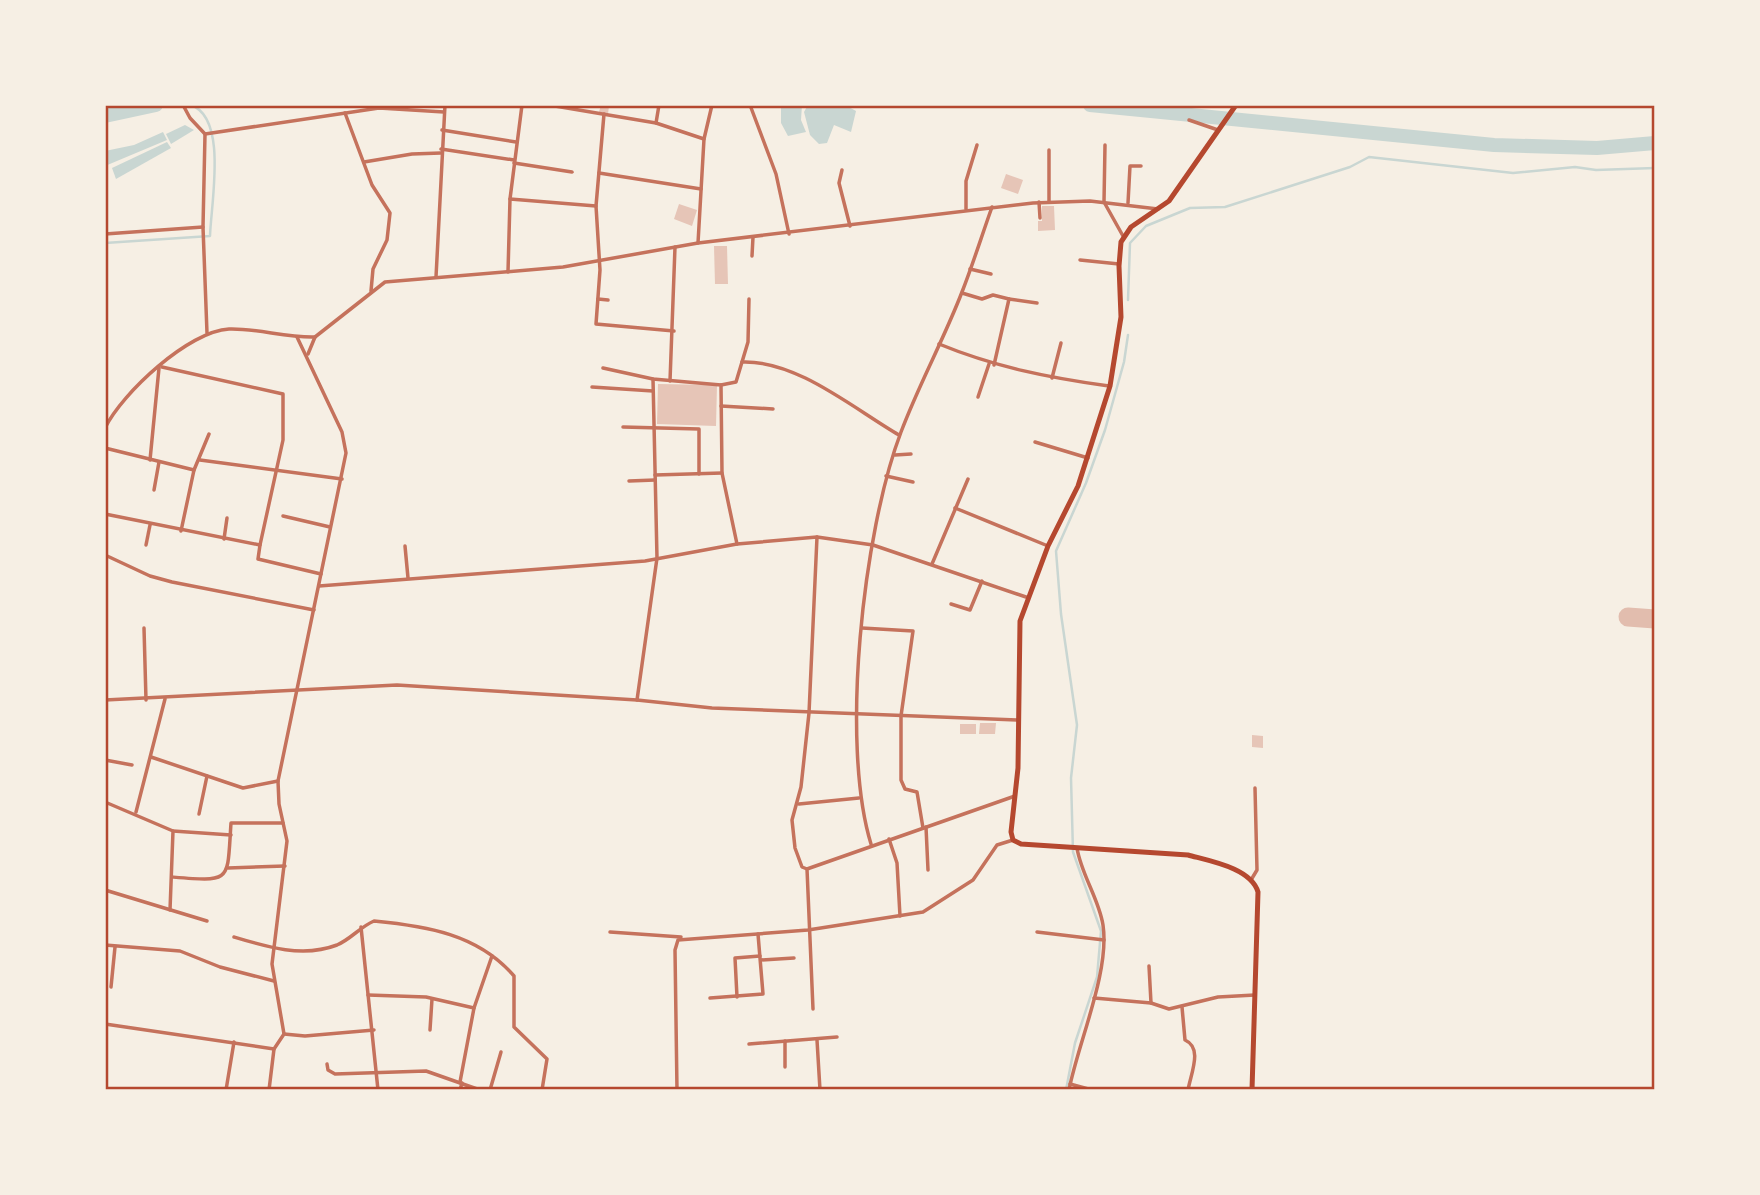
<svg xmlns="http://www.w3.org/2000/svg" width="1760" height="1195" font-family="'DM Sans',sans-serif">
	<rect width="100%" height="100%" fill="#f6efe4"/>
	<g fill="#c9d6d2">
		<path d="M781 105H802L801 120 806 132 788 136 781 123Z"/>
		<path d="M808 105H845L856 111 851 132 834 125 827 143 819 144 810 135 804 112Z"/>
		<path d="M185 125 194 130 171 144 166 134Z"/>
		<path d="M163 132 167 140 105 166V151L134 145Z"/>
		<path d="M167 142 171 148 116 179 112 168Z"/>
	</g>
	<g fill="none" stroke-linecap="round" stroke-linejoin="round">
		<g stroke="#c9d6d2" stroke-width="2.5">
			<path d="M105 243 210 236C211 203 228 118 191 105"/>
			<path d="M1128 300 1130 243 1146 226 1190 208 1225 207 1350 167 1369 157 1513 173 1575 167 1596 170 1655 168"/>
			<path d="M1066 1090 1075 1043 1097 977 1101 931 1073 852 1071 778 1077 725 1061 614 1056 551 1086 483 1105 430 1124 362 1128 335"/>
		</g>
		<g stroke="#c9d6d2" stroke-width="14">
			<path d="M1090 105 1494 145 1597 148 1655 143"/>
			<path d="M105 116 156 105"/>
		</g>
		<path stroke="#e2bdae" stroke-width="19" d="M1628 617 1655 619"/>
	</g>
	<g fill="#e6c5b7">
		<path d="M601 105 609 106 608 114 599 112Z"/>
		<path d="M1006 174 1023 180 1018 194 1001 188Z"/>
		<path d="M679 204 697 210 692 226 674 219Z"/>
		<path d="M1042 206H1054L1055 230 1038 231V221H1042Z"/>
		<path d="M714 246H727L728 284H715Z"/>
		<path d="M658 384 717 385 716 426 657 424Z"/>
		<path d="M980 723H996L995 734H979Z"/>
		<rect x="960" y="724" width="16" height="10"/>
		<path d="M1252 735 1263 736V748L1252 747Z"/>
	</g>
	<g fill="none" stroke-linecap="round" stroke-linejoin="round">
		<g stroke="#c5725c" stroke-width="3.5">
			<path d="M183 105 190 118 205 134 203 227 207 333"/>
			<path d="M549 105 656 123 704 139"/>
			<path d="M750 105 776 174 789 234"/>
			<path d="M345 113 372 185 390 213 387 240 373 269 371 291"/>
			<path d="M604 114 596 206 600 270 596 324 674 331"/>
			<path d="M1189 120 1218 130"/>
			<path d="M656 123 659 105"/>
			<path d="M442 130 516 142"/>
			<path d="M205 134 379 108 444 112"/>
			<path d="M1105 145 1104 202 1123 236"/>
			<path d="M441 149 514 160"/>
			<path d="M1049 150V202"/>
			<path d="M364 162 412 154 441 153"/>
			<path d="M514 163 572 172"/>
			<path d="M842 170 839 183 850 226"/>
			<path d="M599 173 701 189"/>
			<path d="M510 199 596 206"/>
			<path d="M1039 202 1040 218"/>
			<path d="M1128 203 1130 166H1141"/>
			<path d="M966 209V181L977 145"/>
			<path d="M105 234 203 227"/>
			<path d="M698 243 704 139 712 105"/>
			<path d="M752 256 753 237"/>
			<path d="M1080 260 1119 264"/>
			<path d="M970 269 991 274"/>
			<path d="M508 272 510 199 522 105"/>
			<path d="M436 277 445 105"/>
			<path d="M962 293 982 299 993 295 1009 299 994 365"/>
			<path d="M598 299 608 300"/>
			<path d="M1009 299 1037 303"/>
			<path d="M939 344C995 367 1050 378 1109 386"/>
			<path d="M308 354 315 337"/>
			<path d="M742 362 748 342 749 299"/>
			<path d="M162 367 283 394V440L260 545"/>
			<path d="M603 368 653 379 721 385 722 473 737 544"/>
			<path d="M1052 378 1061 343"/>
			<path d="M670 381 675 247"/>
			<path d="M721 385 736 382 742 362C797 360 854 409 899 435"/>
			<path d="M592 387 653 391"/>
			<path d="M978 397 989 364"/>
			<path d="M721 406 773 409"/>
			<path d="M623 427 699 429V474"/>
			<path d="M105 428C122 393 189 331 229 329 257 328 286 338 315 337L385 282 563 267 698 243 1033 203 1090 201 1158 209"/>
			<path d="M1035 442 1088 458"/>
			<path d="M105 448 194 470"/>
			<path d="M895 455 911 454"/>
			<path d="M150 460 159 368"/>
			<path d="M200 460 342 479"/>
			<path d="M655 475 722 473"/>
			<path d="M886 476 913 482"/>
			<path d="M629 481 655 480"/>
			<path d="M154 490 159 462"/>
			<path d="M955 508 1048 546"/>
			<path d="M105 514 260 545 258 559 321 574"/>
			<path d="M283 516 330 527"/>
			<path d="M181 531 194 470 209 434"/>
			<path d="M224 539 227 518"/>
			<path d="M146 545 150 525"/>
			<path d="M405 546 408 578"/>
			<path d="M105 555 150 576 172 582 314 610"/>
			<path d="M932 564 968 479"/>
			<path d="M319 586 645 561 737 544 817 537 873 545 1026 597"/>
			<path d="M951 604 970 610 982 581"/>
			<path d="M144 628 146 700"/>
			<path d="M862 628 913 631 901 716V780L905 789 917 792 923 828"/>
			<path d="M105 700 397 685 637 700 712 708 1017 720"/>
			<path d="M637 700 657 558 653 379"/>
			<path d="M151 757 243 788 278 781"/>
			<path d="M105 760 132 765"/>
			<path d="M105 802 173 831 170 910"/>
			<path d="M799 804 859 798"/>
			<path d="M136 812 165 699"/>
			<path d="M199 814 207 776"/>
			<path d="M926 827 928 870"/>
			<path d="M173 831 231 835"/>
			<path d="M889 839 897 863 900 916"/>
			<path d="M871 844C840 743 863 532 901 432 919 384 944 339 962 292 973 264 982 235 992 207"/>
			<path d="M228 868 285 866"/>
			<path d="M807 869 802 867 795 848 792 820 801 787 809 713 817 537"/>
			<path d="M172 877C233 882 227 882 231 823H283"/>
			<path d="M1251 880 1257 870 1255 788"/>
			<path d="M105 890 207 921"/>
			<path d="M361 927 378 1090"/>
			<path d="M610 932 681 937"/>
			<path d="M1037 932 1104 940"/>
			<path d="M234 937C267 947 303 958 337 945 351 939 360 927 374 921 426 926 478 934 514 976V1027L547 1059 542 1090"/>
			<path d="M105 945 180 951 220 967 274 981"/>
			<path d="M761 960 794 958"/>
			<path d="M1149 966 1151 1003"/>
			<path d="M111 987 115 947"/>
			<path d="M368 995 426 997 474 1008"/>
			<path d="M737 997 735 958 760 956"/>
			<path d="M710 998 763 994 758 934"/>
			<path d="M1094 998 1151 1003 1169 1009 1218 997 1255 995"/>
			<path d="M1182 1007 1185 1040C1203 1048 1191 1073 1188 1090"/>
			<path d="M813 1009 807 869 1015 796"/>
			<path d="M105 1024 274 1049"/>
			<path d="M430 1030 432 999"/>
			<path d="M284 1034 305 1036 374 1030"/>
			<path d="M817 1040 820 1090"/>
			<path d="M749 1044 837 1037"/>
			<path d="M327 1064 328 1070 335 1074 426 1071 480 1090"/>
			<path d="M785 1067V1041"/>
			<path d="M460 1082 474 1008 492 956"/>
			<path d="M1070 1084 1092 1090"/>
			<path d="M226 1090 234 1042"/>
			<path d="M269 1090 274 1049 284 1034 272 964 287 841 279 804 278 781 346 453 342 432 297 337"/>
			<path d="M460 1090 462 1083"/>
			<path d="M490 1090 501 1052"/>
			<path d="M677 1090 675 950 678 940 808 930 923 912 973 880 997 845 1013 840"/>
			<path d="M1069 1090C1078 1043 1110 972 1103 925 1099 899 1081 874 1077 848"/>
		</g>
		<path stroke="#b5482f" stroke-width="5" d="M1236 105 1169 201 1131 227 1121 242 1119 266 1121 317 1110 386 1078 486 1048 546 1020 621 1018 768 1011 832 1013 840 1021 844 1188 855C1210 861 1251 868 1258 892L1252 1090"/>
	</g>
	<rect width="1760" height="1195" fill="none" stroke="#f6efe4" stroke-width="214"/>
	<rect x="107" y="107" width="1546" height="981" fill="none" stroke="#b5482f" stroke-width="2.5"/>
</svg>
